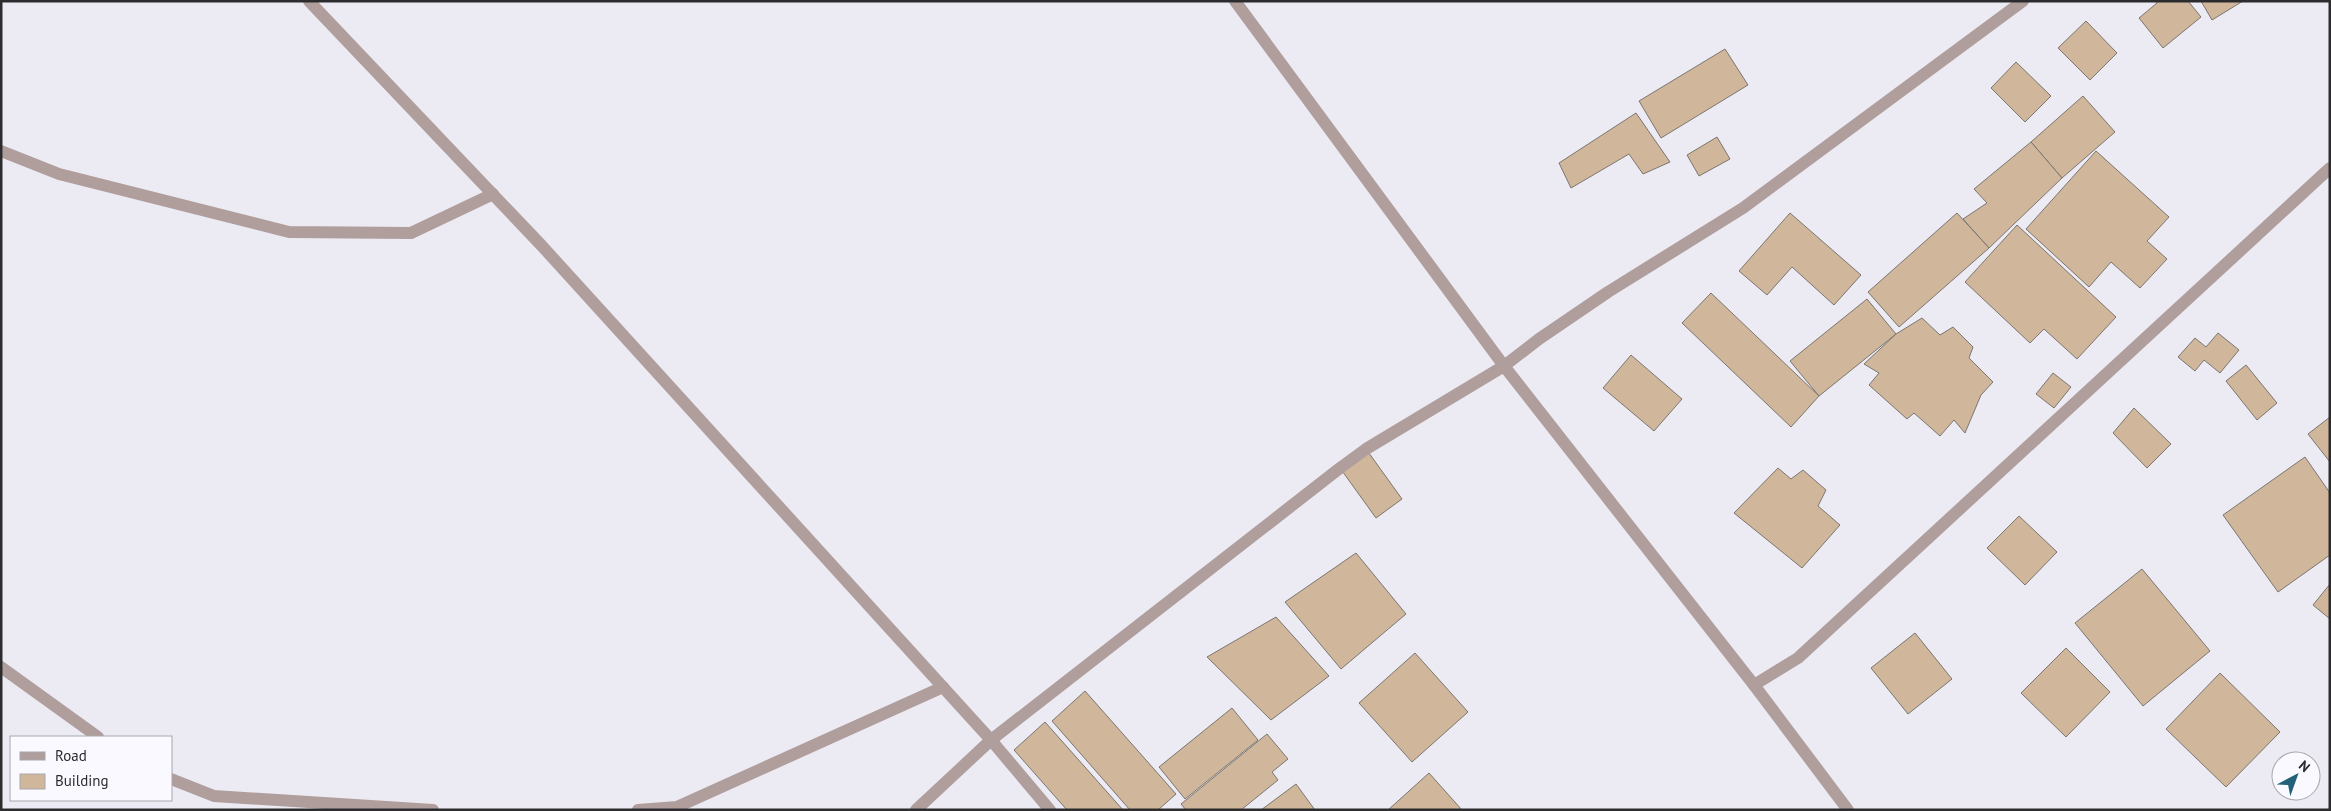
<svg xmlns="http://www.w3.org/2000/svg" width="2331" height="811" font-family="'PT Sans',sans-serif">
	<rect width="100%" height="100%" fill="#ecebf3"/>
	<g fill="#d0b69a" stroke="#7b7671">
		<path d="M2156 1H2188L2201 17 2163 48 2139 18 2157 3Z"/>
		<path d="M2201 1H2243L2212 20Z"/>
		<path d="M2086 21 2117 53 2090 80 2058 48Z"/>
		<path d="M1725 49 1748 85 1661 138 1639 101Z"/>
		<path d="M2016 62 2051 96 2025 122 1991 88Z"/>
		<path d="M2083 96 2115 132 2062 178 2031 142Z"/>
		<path d="M1636 113 1670 162 1643 174 1629 154 1571 188 1559 163Z"/>
		<path d="M1717 137 1730 159 1699 176 1687 155Z"/>
		<path d="M2031 142 2062 178 1989 248 1963 219 1987 203 1974 189Z"/>
		<path d="M2096 151 2169 217 2147 241 2167 259 2140 288 2111 262 2089 287 2026 229Z"/>
		<path d="M1790 213 1861 275 1834 305 1792 267 1767 295 1739 271Z"/>
		<path d="M1957 213 1989 248 1899 327 1868 292Z"/>
		<path d="M2017 225 2116 317 2077 359 2044 329 2030 343 1965 282Z"/>
		<path d="M1711 293 1819 396 1791 427 1682 323Z"/>
		<path d="M1867 299 1896 334 1819 396 1790 361Z"/>
		<path d="M1922 318 1940 335 1953 327 1973 347 1969 358 1993 382 1981 395 1965 433 1954 420 1940 436 1914 413 1907 419 1869 385 1879 373 1864 364 1896 334Z"/>
		<path d="M2218 333 2239 350 2220 373 2204 360 2195 371 2178 357 2195 338 2206 347Z"/>
		<path d="M1631 355 1682 399 1654 431 1603 388Z"/>
		<path d="M2246 365 2277 403 2257 420 2226 381Z"/>
		<path d="M2053 373 2071 387 2054 408 2036 394Z"/>
		<path d="M2134 408 2171 444 2147 468 2113 433Z"/>
		<path d="M2330 417V462L2308 434Z"/>
		<path d="M1366 449 1402 499 1376 518 1340 468Z"/>
		<path d="M2305 457 2330 493V555L2278 592 2223 515Z"/>
		<path d="M1778 468 1791 479 1803 470 1826 490 1818 506 1840 525 1802 568 1734 513Z"/>
		<path d="M2019 516 2057 552 2025 585 1987 548Z"/>
		<path d="M1356 553 1406 614 1341 669 1285 602Z"/>
		<path d="M2142 569 2210 651 2143 706 2075 623Z"/>
		<path d="M2330 584V619L2313 605Z"/>
		<path d="M1276 617 1329 676 1271 720 1207 657Z"/>
		<path d="M1915 633 1952 679 1908 714 1871 668Z"/>
		<path d="M2066 648 2110 692 2066 737 2021 693Z"/>
		<path d="M1415 653 1468 712 1412 762 1359 703Z"/>
		<path d="M2220 673 2280 732 2226 787 2166 729Z"/>
		<path d="M1085 691 1176 794 1158 810H1130L1052 721Z"/>
		<path d="M1232 708 1258 740 1185 799 1159 767Z"/>
		<path d="M1045 722 1123 810H1067L1014 750Z"/>
		<path d="M1267 734 1288 759 1272 772 1278 780 1241 810H1186L1181 804Z"/>
		<path d="M1429 773 1462 810H1388Z"/>
		<path d="M1296 784 1315 810H1261Z"/>
	</g>
	<g fill="none" stroke-linecap="round" stroke-linejoin="round">
		<g stroke="#b09e9d" stroke-width="12">
			<path d="M309 1 542 246 991 740 1050 810"/>
			<path d="M1235 1 1504 366 1754 685 1848 810"/>
			<path d="M1 151 59 174 289 232 411 233 493 194"/>
			<path d="M1 667 98 737"/>
			<path d="M1754 685 1798 658 2330 168"/>
			<path d="M171 779 214 796 433 810"/>
			<path d="M638 810 677 807 943 687"/>
			<path d="M916 810 991 740 1340 468 1366 449 1504 366 1539 339 1608 292 1743 208 2023 1"/>
		</g>
	</g>
	<rect width="2331" height="811" fill="none" stroke="#2c2c2e" stroke-width="5"/>
	<rect x="10" y="736" width="162" height="65" fill="#f9f9ff" stroke="#a7a7ab"/>
	<rect x="20" y="752" width="25" height="8" fill="#b09e9d" stroke="#a7a7ab"/>
	<text x="55" y="761" font-size="15" fill="#2c2c2e">Road</text>
	<rect x="20" y="774" width="25" height="15" fill="#d0b69a" stroke="#a7a7ab"/>
	<text x="55" y="786" font-size="15" fill="#2c2c2e">Building</text>
	<g transform="translate(2296 776) rotate(41)"><circle r="24" fill="#f9f9ff" stroke="#a7a7ab"/>
	<path d="M0-4L9 19L0 12L-9 19Z" fill="#226177"/>
	<text y="-8" font-size="14" font-weight="bold" text-anchor="middle" fill="#2c2c2e">N</text>
	</g>
</svg>
